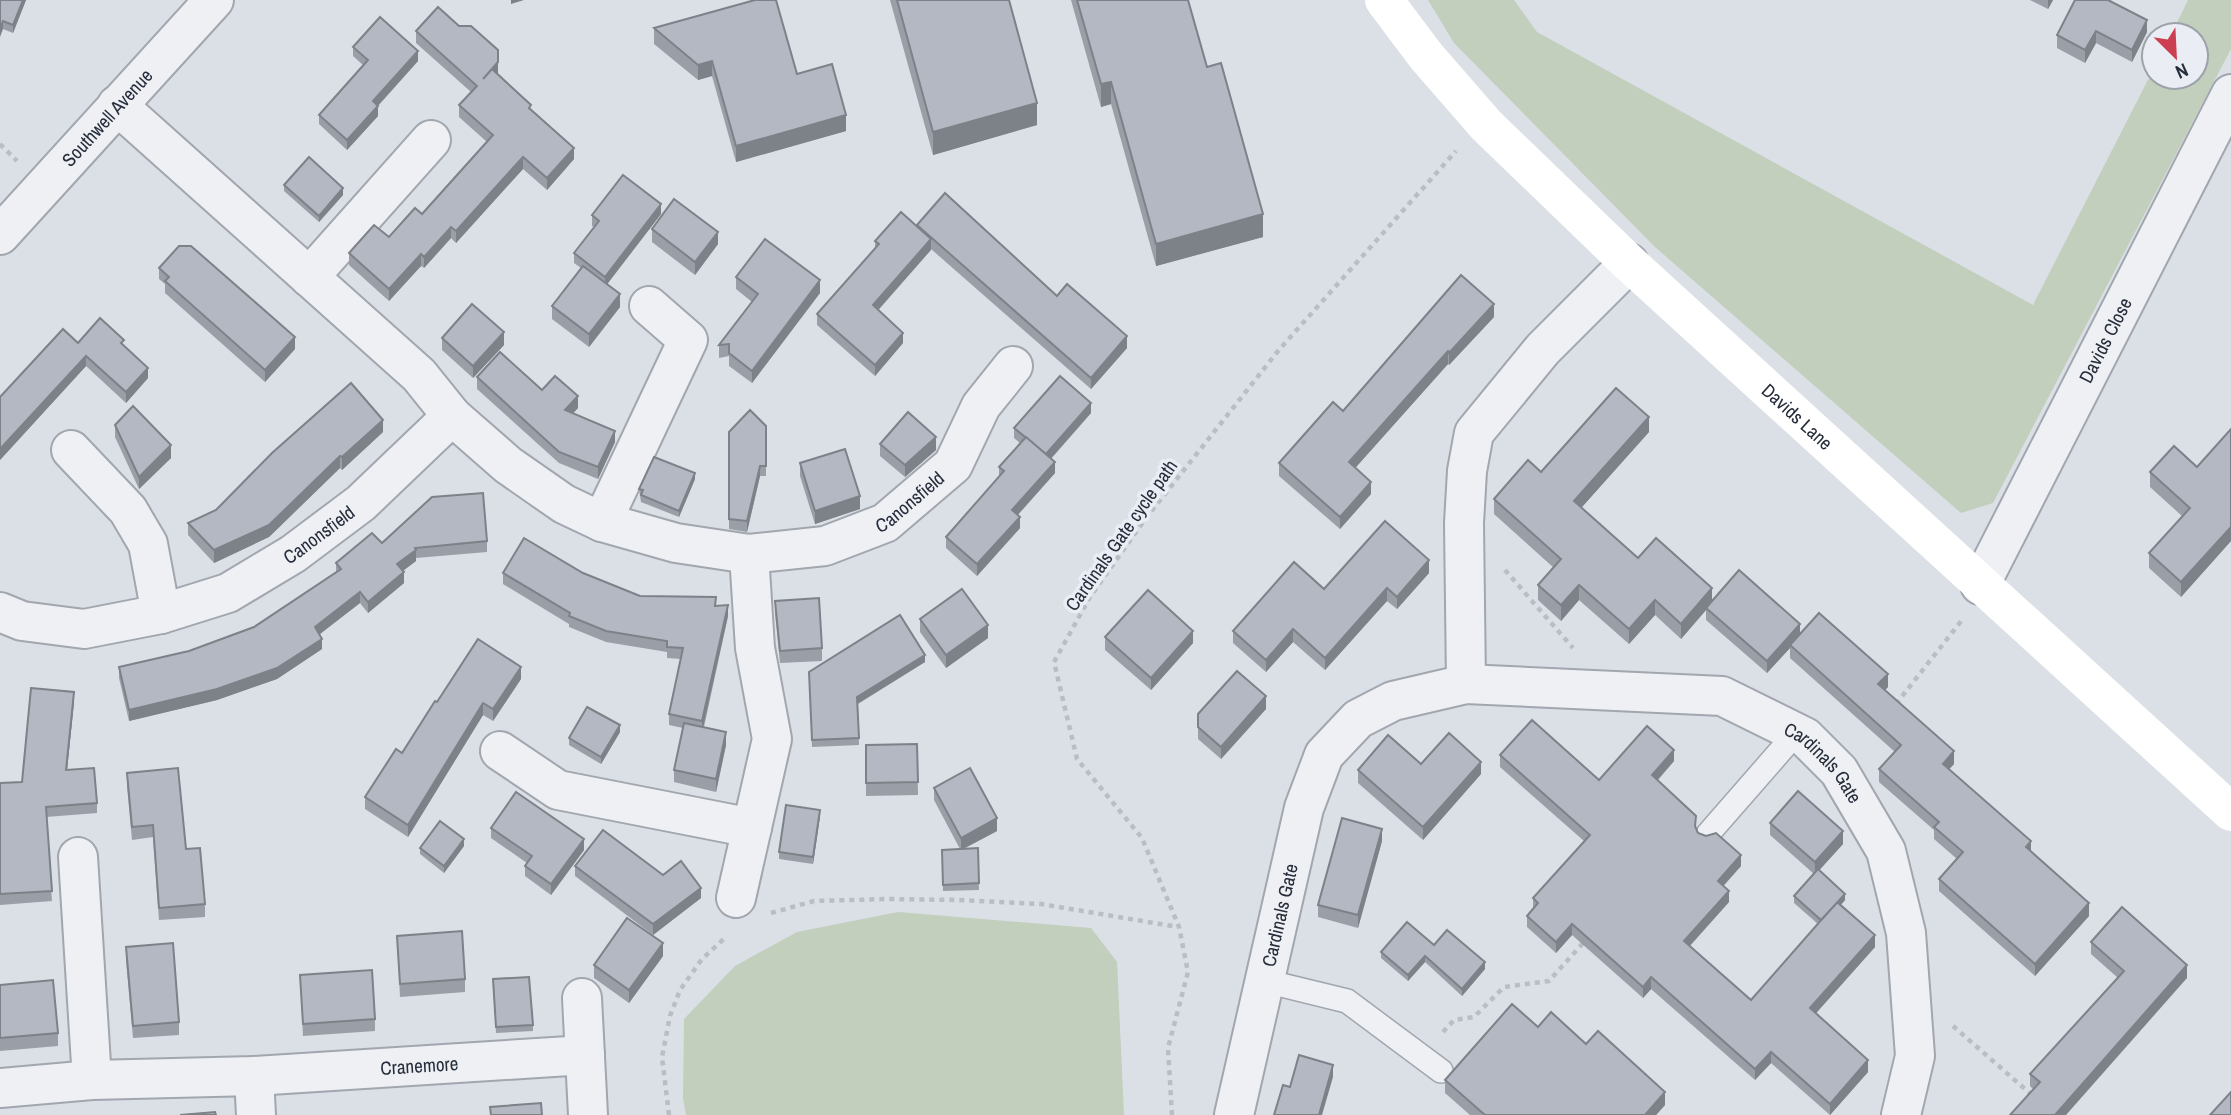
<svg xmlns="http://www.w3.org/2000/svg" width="2231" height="1115" font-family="'Archivo Narrow',sans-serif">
	<rect width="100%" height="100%" fill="#dbdfe6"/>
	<g fill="#c1cfbc">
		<path d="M1428 0H1514L1537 32 2033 305 2154 68V77H2196V35H2171L2188 0H2231V49L1993 503 1961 513 1655 247 1454 43Z"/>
		<path d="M898 912 1091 928 1117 962 1124 1115H686L683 1098 684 1019 735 966 797 932Z"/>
	</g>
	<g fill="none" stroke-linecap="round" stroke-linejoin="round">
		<defs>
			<g id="lane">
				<path d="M1708 834 1797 732"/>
				<path d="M1265 981 1347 1001 1441 1071"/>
			</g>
			<g id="street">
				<path id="s1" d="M117 105 419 375 452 416 508 465 564 504 602 522 676 543 749 554 825 546 885 523 953 465 981 406 1013 366"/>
				<path id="s2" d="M0 235 214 0"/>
				<path d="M309 277 431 140"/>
				<path d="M71 450 128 510 148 544 161 614"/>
				<path d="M602 522 688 340 649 306"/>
				<path id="s3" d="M1980 585 2231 94"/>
				<path id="s4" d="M0 612 22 621 84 629 161 614 228 593 293 554 361 503 452 416"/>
				<path d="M1466 684 1464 523 1467 471 1474 433 1543 349 1629 263"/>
				<path d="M500 751 558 790 752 828"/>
				<path d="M78 857 92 1080"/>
				<path d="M736 898 772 739 755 648 749 554"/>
				<path d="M582 998 588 1115"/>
				<path d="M254 1076 256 1115"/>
				<path id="s5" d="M0 1088 92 1080 254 1076 585 1055"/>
				<path id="s6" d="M1234 1115 1304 808 1324 755 1358 719 1393 701 1466 684 1722 696 1805 737 1839 771 1886 851 1906 933 1915 1056 1901 1115"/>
			</g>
		</defs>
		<use href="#lane" stroke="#a1a6af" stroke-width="26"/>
		<use href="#street" stroke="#a1a6af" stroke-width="42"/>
		<g stroke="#babdc4" stroke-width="4.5" stroke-dasharray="5 5" stroke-linecap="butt">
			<path d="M0 144 17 161"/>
			<path d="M1505 570 1573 648"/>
			<path d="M1896 704 1962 620"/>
			<path d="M771 913 814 901 888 899 959 900 1041 904 1178 927"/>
			<path d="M1953 1026 2033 1096"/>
			<path d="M1443 1032 1454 1020 1474 1017 1504 987 1549 981 1584 942"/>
			<path d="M669 1115 662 1057 670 1016 680 990 702 959 727 936"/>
			<path d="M1172 1115 1168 1048 1188 972 1179 927 1142 838 1077 759 1054 662 1090 597 1146 518 1278 351 1456 151"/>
		</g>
		<use href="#lane" stroke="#eef0f4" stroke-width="23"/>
		<use href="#street" stroke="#eef0f4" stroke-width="38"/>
		<path stroke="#fff" stroke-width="38" id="s7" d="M1384 0 1426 56 1486 125 1629 263 2231 812"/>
	</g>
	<g fill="#9a9ea7">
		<path d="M0 0H26L13 33 3 29Z"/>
		<path d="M890 0H1009L1037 125 933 155Z"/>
		<path d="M1071 0H1188L1207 67 1263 237 1156 266 1111 104 1101 107Z"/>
		<path d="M2030 0H2053L2048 9Z"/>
		<path d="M2075 0 2147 32 2132 62 2096 43 2085 63 2057 48V35Z"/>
		<path d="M654 28 846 131 736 162 712 76 698 80 654 44Z"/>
		<path d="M416 31 498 74H497L531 110 574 159 547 190 523 169 456 243 451 238 424 268 421 266 389 301 349 265V253L389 237 422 214 487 142 459 117V105L471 92 416 43Z"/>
		<path d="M353 47 418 61 378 106V116L347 150 319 124V115L363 65 353 56Z"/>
		<path d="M284 185 343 195 319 222 284 191Z"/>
		<path d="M661 214 607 284 620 307 589 347 552 319V306L581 268 574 263V253L594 227 592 226V215Z"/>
		<path d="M917 226 1057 296 1127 348 1091 389 931 249 878 310 903 343 875 376 817 325V314L875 248V241Z"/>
		<path d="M652 229 718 244 695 275 652 242Z"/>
		<path d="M159 268 295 349 265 382 165 293V284L159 279Z"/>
		<path d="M736 277 820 293 752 383 729 366V356L719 358V345L752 302 736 289Z"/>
		<path d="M1494 317 1449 365 1448 364 1355 468 1371 494 1340 529 1279 476V463L1343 411Z"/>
		<path d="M442 338 504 345 473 378 442 350Z"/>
		<path d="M78 343 124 345 148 378 126 403 86 366 0 460V397Z"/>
		<path d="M477 377 542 390 578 408 573 413 615 442 598 479 559 463 477 389Z"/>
		<path d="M1091 413 1051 459 1055 473 1018 515 1020 528 977 576 946 548V537L999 477V467L1020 443 1014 438V428Z"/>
		<path d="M115 425 171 458 139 489 115 437Z"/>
		<path d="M766 426V476H760L747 532 729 529V432Z"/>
		<path d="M2231 429V541L2181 597 2149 568V553L2182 516 2150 487V472L2197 467Z"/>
		<path d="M383 432 342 470 340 468 269 537 214 563 188 535V523Z"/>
		<path d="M1649 432 1581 508 1638 558 1712 601 1800 634 1888 687 1885 690 1954 764 1949 769 2031 851 2089 916 2035 976 1939 891V879L1957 859 1934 839V830L1879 782V769L1895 752 1790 658V648L1767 673 1706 620V610L1681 639 1655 615 1629 644 1579 600 1561 621 1538 600V585L1554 568 1494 514V499L1541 472Z"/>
		<path d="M880 444 936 450 905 477 880 456Z"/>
		<path d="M800 463 860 509 815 524 800 476Z"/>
		<path d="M695 479 679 517 641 502 639 489Z"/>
		<path d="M487 541V552L416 558V561L403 571 404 583 368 613 360 603 319 634 322 649 277 679 217 700 129 721 119 678V667L189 651 254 627 336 573V563L382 543Z"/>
		<path d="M503 573H583L640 596 715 606 728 616 704 727 726 745 716 792 674 782V770L683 728 669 725V714L681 659 667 658V652L606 642 569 627V624L503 584Z"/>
		<path d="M1429 573 1397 609 1387 601 1325 670 1293 642 1266 672 1233 643V631L1324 589Z"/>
		<path d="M775 601 822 648V661L780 663 775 613Z"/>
		<path d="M920 619 988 638 946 668 920 632Z"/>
		<path d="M1105 637 1193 643 1151 690 1105 650Z"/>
		<path d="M925 662 858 704 859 745 812 747 809 672Z"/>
		<path d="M521 679 493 721 483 715 408 837 365 809V797L402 753 437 702Z"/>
		<path d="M74 702 67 770 97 803V813L46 817 52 901 0 905V783L22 782Z"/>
		<path d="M1266 709 1221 759 1198 739V714Z"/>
		<path d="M620 732 601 764 569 745V738Z"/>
		<path d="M917 744 918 795 866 796V745Z"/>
		<path d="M1500 755 1599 780 1674 761 1658 780 1698 833 1741 866 1723 886 1729 902 1690 946 1751 1000 1818 924 1794 903V896L1814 874 1770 835V823L1843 844 1819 870 1845 900 1841 905 1875 947 1816 1013 1868 1072 1830 1115 1771 1063 1755 1080 1651 989 1643 998 1572 935 1556 953 1527 927V916L1533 909V898L1584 841 1500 767Z"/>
		<path d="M1421 764 1481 774 1423 840 1358 783V770Z"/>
		<path d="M127 773 186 849 205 904V917L159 920 153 837 132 840 127 786Z"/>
		<path d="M934 788 997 831 965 848H978L979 890 943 891 942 850 960 849 934 800Z"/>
		<path d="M820 816 813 864 779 859V852Z"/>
		<path d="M491 828 584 850 551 895 525 876V866L527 863 491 838Z"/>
		<path d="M1382 841 1358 928 1318 917V905Z"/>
		<path d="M464 846 444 873 420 854V848Z"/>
		<path d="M575 866 663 875 701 898 653 935 575 876Z"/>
		<path d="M397 936 465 979V992L400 997Z"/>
		<path d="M2091 942 2187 978 2033 1089 2030 1086V1074L2118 978 2091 954Z"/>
		<path d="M1434 945 1485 969 1462 996 1425 962 1408 981 1381 958V952Z"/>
		<path d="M126 947 179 1022V1035L133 1038 126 960Z"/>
		<path d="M663 956 629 1003 594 978V965Z"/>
		<path d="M300 975 375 1019V1031L303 1036Z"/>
		<path d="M0 985 58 1033V1046L0 1051Z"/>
		<path d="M493 986 533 1025V1031L496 1033Z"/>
		<path d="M1538 1027 1586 1044 1665 1105 1656 1115H1470L1445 1093V1080Z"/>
	</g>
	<g fill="#7d8188">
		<path d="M23 0H26L13 33V25Z"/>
		<path d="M511 0H524L511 4Z"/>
		<path d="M2048 0H2053L2048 9Z"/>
		<path d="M2147 20V32L2132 62V50Z"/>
		<path d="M3 21V29L0 37V29Z"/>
		<path d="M2096 31V43L2085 63V50Z"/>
		<path d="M418 51V61L373 111V101Z"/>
		<path d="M712 61V76L698 80V65Z"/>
		<path d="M498 62V74L483 91V79Z"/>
		<path d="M1111 82V104L1101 107V84Z"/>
		<path d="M1037 103V125L933 155V132Z"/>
		<path d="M378 106V116L347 150V140Z"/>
		<path d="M846 115V131L736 162V146Z"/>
		<path d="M574 148V159L547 190V178Z"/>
		<path d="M523 157V169L456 243V231Z"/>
		<path d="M343 188V195L319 222V216Z"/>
		<path d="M661 204V214L605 287V277Z"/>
		<path d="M1263 214V237L1156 266V244Z"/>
		<path d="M451 227V238L424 268V257Z"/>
		<path d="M718 232V244L695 275V262Z"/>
		<path d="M931 239V250L873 316V305Z"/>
		<path d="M421 254V266L389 301V289Z"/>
		<path d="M820 280V293L752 383V371Z"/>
		<path d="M620 294V307L589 347V334Z"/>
		<path d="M1494 304V317L1449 365V353Z"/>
		<path d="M504 332V345L473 378V366Z"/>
		<path d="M903 333V343L875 376V365Z"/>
		<path d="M1127 336V348L1091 389V378Z"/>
		<path d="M295 337V349L265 382V370Z"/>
		<path d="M1448 351V364L1349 475V462Z"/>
		<path d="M86 356V366L0 460V449Z"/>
		<path d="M148 368V378L126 403V392Z"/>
		<path d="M578 396V408L565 422V410Z"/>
		<path d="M1091 403V413L1045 465V455Z"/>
		<path d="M1649 417V432L1574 516V501Z"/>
		<path d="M383 420V432L342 470V457Z"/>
		<path d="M615 431V442L598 479V467Z"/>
		<path d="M936 437V450L905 477V465Z"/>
		<path d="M171 445V458L139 489V477Z"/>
		<path d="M340 456V468L269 537 214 563V550Z"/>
		<path d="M1055 462V473L1012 521V510Z"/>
		<path d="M760 466V476L747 532V521Z"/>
		<path d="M695 473V479L679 517V511Z"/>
		<path d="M1371 482V494L1340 529V517Z"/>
		<path d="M860 496V509L815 524V511Z"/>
		<path d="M1020 517V528L977 576V564Z"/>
		<path d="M2231 527V541L2181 597V582Z"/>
		<path d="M416 550V561L397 575V564Z"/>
		<path d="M1429 560V573L1397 609V597Z"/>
		<path d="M404 572V583L368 613V602Z"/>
		<path d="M1579 585V600L1561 621V605Z"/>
		<path d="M1387 588V601L1325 670V658Z"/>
		<path d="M1712 588V603L1706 608V610L1681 639V624Z"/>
		<path d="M360 592V603L315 638V627Z"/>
		<path d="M1655 600V615L1629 644V629Z"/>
		<path d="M728 605V616L702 732V721Z"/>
		<path d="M1800 624V637L1790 645V648L1767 673V661Z"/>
		<path d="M988 625V638L946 668V655Z"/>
		<path d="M1293 629V642L1266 672V660Z"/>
		<path d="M1193 631V643L1151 690V678Z"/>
		<path d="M322 639V649L277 679 217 700 129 721V710Z"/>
		<path d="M925 655V662L857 704V697Z"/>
		<path d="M521 667V679L493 721V709Z"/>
		<path d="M1888 674V687L1878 697V684Z"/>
		<path d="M74 692V702L66 780V770Z"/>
		<path d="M1266 696V709L1221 759V747Z"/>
		<path d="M483 703V715L408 837V825Z"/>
		<path d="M620 725V732L601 764V757Z"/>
		<path d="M726 732V745L716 792V779Z"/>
		<path d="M1674 750V761L1652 786V775Z"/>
		<path d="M1954 751V764L1943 776V764Z"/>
		<path d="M1481 762V774L1423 840V827Z"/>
		<path d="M820 810V816L813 864V857Z"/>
		<path d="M997 818V831L961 850V838Z"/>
		<path d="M1382 829V841L1358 928V915Z"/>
		<path d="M1843 831V844L1815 875V862Z"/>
		<path d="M464 839V846L444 873V866Z"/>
		<path d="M584 839V850L551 895V884Z"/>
		<path d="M2031 841V854L2026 847Z"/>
		<path d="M1741 855V866L1718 892V881Z"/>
		<path d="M701 888V898L653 935V924Z"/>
		<path d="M1729 891V902L1684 952V941Z"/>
		<path d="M1845 894V900L1821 927V920Z"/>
		<path d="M2089 903V916L2035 976V964Z"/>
		<path d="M1572 924V935L1556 953V942Z"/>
		<path d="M1875 935V947L1810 1020V1008Z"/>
		<path d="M663 943V956L629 1003V990Z"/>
		<path d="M1425 956V962L1408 981V975Z"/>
		<path d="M1485 962V969L1462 996V989Z"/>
		<path d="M2187 965V978L2066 1115H2055Z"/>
		<path d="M1651 977V989L1643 998V987Z"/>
		<path d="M1771 1052V1063L1755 1080V1069Z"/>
		<path d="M1868 1060V1072L1830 1115V1104Z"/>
		<path d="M1333 1065V1077L1322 1115H1319Z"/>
		<path d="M1665 1092V1105L1656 1115H1645Z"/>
	</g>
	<g fill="#b3b8c2" stroke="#7d8188" stroke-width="2">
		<path d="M0 0H23L13 25 3 21 0 29Z"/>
		<path d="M755 0H776L797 74 832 64 846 115 736 146 712 61 698 65 654 28Z"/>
		<path d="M897 0H1009L1037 103 933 132Z"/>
		<path d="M1077 0H1188L1207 67 1221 63 1263 214 1156 244 1111 82 1101 84Z"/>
		<path d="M2075 0H2108L2147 20 2132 50 2096 31 2085 50 2057 35Z"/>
		<path d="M438 7 459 26H471L498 50V62L483 79 492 69 531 105 529 108 574 148 547 178 523 157 456 231 451 227 424 257 421 254 389 289 349 253 374 225 389 237 415 208 422 214 493 135 459 105 477 86 416 31Z"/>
		<path d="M380 17 418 51 373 101 378 106 347 140 319 115 368 60 353 47Z"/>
		<path d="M309 157 343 188 319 216 284 185Z"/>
		<path d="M623 175 661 204 605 277 574 253 599 221 592 215Z"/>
		<path d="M945 193 1057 296 1067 284 1127 336 1091 378 917 225Z"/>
		<path d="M674 199 718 232 695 262 652 229Z"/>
		<path d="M901 212 931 239 873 305 903 333 875 365 817 314 879 244 875 241Z"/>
		<path d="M765 239 820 280 752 371 729 353V344L719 345 758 294 736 277Z"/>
		<path d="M179 246H191L295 337 265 370 165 281 169 277 159 268Z"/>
		<path d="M583 266 620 294 589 334 552 306Z"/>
		<path d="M1461 275 1494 304 1449 353 1448 351 1349 462 1371 482 1340 517 1279 463 1333 402 1343 411Z"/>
		<path d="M472 304 504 332 473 366 442 338Z"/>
		<path d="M100 318 124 340 121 343 148 368 126 392 86 356 0 449V397L63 329 78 343Z"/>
		<path d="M500 352 542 390 555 376 578 396 565 410 615 431 598 467 559 452 477 377Z"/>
		<path d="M1060 376 1091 403 1046 454 1014 428Z"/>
		<path d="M351 383 383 420 342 457 340 456 269 525 214 550 188 523 216 510 272 453Z"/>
		<path d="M1616 388 1649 417 1574 501 1638 558 1656 538 1712 588 1681 624 1655 600 1629 629 1579 585 1561 605 1538 585 1561 559 1494 499 1528 460 1541 472Z"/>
		<path d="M133 406 171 445 139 477 115 425Z"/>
		<path d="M750 410 766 426V466H760L747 521 729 519V432Z"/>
		<path d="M908 412 936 437 905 465 880 444Z"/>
		<path d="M2231 429V527L2181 582 2149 553 2190 508 2150 472 2174 446 2197 467Z"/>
		<path d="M1026 437 1055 462 1012 510 1020 517 977 564 946 537 1004 471 999 467Z"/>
		<path d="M845 449 860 496 815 511 800 463Z"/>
		<path d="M654 457 695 473 679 511 641 495 643 490 639 489Z"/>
		<path d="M483 493 487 541 415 548 416 550 397 564 404 572 368 602 360 592 315 627 322 639 277 668 217 689 129 710 119 667 189 651 254 627 341 569 336 563 372 533 382 543 432 497Z"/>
		<path d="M1385 521 1429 560 1397 597 1387 588 1325 658 1293 629 1266 660 1233 631 1294 562 1324 589Z"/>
		<path d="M524 538 583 573 640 596 716 597 715 606 728 605 702 721 669 714 683 648 667 647V641L606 631 569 616 570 613 503 573Z"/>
		<path d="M1739 570 1800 624 1767 661 1706 608Z"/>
		<path d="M962 589 988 625 946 655 920 619Z"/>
		<path d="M1148 590 1193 631 1151 678 1105 637Z"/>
		<path d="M819 598 822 648 780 651 775 601Z"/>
		<path d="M1819 613 1888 674 1878 684 1954 751 1943 764 2031 841 2026 847 2089 903 2035 964 1939 879 1963 852 1934 827 1939 822 1879 769 1901 745 1790 645Z"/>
		<path d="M900 615 925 655 857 697 859 738 812 740 809 672Z"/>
		<path d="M478 639 521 667 493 709 483 703 408 825 365 797 396 749 402 753 435 701 437 702Z"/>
		<path d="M1237 671 1266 696 1221 747 1198 727V714Z"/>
		<path d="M31 688 74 692 66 770 94 768 97 803 46 807 52 891 0 894V783L22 782Z"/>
		<path d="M587 707 620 725 601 757 569 738Z"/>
		<path d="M1532 720 1599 780 1647 726 1674 750 1652 775 1696 816 1695 826 1698 833 1706 836 1716 833 1741 855 1718 881 1729 891 1684 941 1751 1000 1837 902 1875 935 1810 1008 1868 1060 1830 1104 1771 1052 1755 1069 1651 977 1643 987 1572 924 1556 942 1527 916 1538 903 1533 898 1590 835 1500 755Z"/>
		<path d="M684 723 726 732 716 779 674 770Z"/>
		<path d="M1449 733 1481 762 1423 827 1358 770 1388 735 1421 764Z"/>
		<path d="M917 744 918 782 866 783V745Z"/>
		<path d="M178 768 186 849 200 848 205 904 159 908 153 825 132 827 127 773Z"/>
		<path d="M970 768 997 818 961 838 934 788Z"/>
		<path d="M1798 791 1843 831 1815 862 1770 823Z"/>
		<path d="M516 792 584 839 551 884 525 866 532 856 491 828Z"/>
		<path d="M786 805 820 810 813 857 779 852Z"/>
		<path d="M1342 818 1382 829 1358 915 1318 905Z"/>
		<path d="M440 821 464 839 444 866 420 848Z"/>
		<path d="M603 830 663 875 681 861 701 888 653 924 575 866Z"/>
		<path d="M978 848 979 883 943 885 942 850Z"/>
		<path d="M1818 869 1845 894 1821 920 1794 896Z"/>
		<path d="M2122 907 2187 965 2055 1115H2010L2040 1082 2030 1074 2124 971 2091 942Z"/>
		<path d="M627 918 663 943 629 990 594 965Z"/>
		<path d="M1407 922 1434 945 1447 930 1485 962 1462 989 1425 956 1408 975 1381 952Z"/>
		<path d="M462 931 465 979 400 984 397 936Z"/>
		<path d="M173 943 179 1022 133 1026 126 947Z"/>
		<path d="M372 970 375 1019 303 1024 300 975Z"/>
		<path d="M529 977 533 1025 496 1027 493 979Z"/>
		<path d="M53 980 58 1033 0 1038V985Z"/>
		<path d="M1512 1004 1538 1027 1551 1012 1586 1044 1598 1031 1665 1092 1645 1115H1485L1445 1080Z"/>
		<path d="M1299 1055 1333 1065 1319 1115H1274L1283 1085 1290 1087Z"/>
		<path d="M2231 1092V1115H2210Z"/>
		<path d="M541 1103 542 1115H491L490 1107Z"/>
		<path d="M215 1112 216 1115H180Z"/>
	</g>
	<g text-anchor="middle" stroke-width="7" stroke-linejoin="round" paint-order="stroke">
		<g font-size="19" fill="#262d3b" stroke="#eaeef4">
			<text dy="7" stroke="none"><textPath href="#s2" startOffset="159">Southwell Avenue</textPath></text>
			<text dy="7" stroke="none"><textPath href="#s3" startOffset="275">Davids Close</textPath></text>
			<text dy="7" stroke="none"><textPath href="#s7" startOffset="588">Davids Lane</textPath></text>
			<text dy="7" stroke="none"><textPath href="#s1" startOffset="966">Canonsfield</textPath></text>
			<text dy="7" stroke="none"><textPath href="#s4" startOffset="343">Canonsfield</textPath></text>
			<text transform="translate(1121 535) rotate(-55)" y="7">Cardinals Gate cycle path</text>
			<text dy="7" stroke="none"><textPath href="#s6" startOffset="915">Cardinals Gate</textPath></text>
			<text dy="7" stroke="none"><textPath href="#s6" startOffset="205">Cardinals Gate</textPath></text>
			<text dy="7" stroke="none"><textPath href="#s5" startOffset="420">Cranemore</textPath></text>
		</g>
	</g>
	<g transform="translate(2175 56) rotate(156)"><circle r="33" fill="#eaeef4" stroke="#9ca1aa" stroke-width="2"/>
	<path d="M0-5L12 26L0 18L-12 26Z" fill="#cc3f51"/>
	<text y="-10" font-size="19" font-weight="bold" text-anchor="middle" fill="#262d3b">N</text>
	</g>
</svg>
